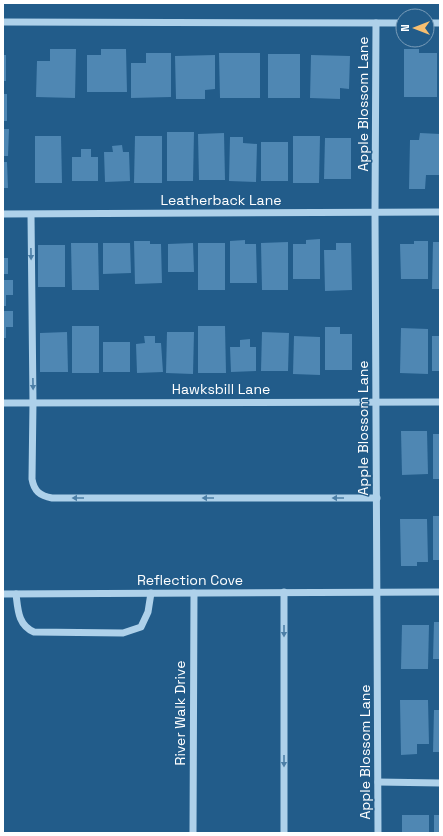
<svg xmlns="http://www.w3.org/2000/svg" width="443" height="836" font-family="'Space Grotesk',sans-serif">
	<rect width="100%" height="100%" fill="#225c8a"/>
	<g fill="#4f87b3">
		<path d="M50 49H76L75 98 36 97 37 61H50Z"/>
		<path d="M101 49H126L127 92H87V55H101Z"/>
		<path d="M404 49H419V53H437V97H404Z"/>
		<path d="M146 53H171V97L131 98V63H146Z"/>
		<path d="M219 53H260V98H220Z"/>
		<rect x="268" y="54" width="32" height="44"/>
		<rect x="3" y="55" width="3" height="26"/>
		<path d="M215 55V89L205 90V99H176L175 56Z"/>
		<path d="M311 55 350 56 349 89 340 88V99L310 98Z"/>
		<rect x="3" y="94" width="4" height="27"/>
		<path d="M3 129H9L8 156H3Z"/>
		<path d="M167 132H194L193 181H167Z"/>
		<path d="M224 133 225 180H199L198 134Z"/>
		<path d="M420 133 440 134V175H426L425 189H409L410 140H419Z"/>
		<path d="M35 136H61L62 183H35Z"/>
		<path d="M135 136H162V183H134Z"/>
		<path d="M293 136H320L319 183H293Z"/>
		<path d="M230 137H243V143L257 144 256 182 229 181Z"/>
		<path d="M325 138H351V179H324Z"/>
		<rect x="261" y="142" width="27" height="39"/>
		<path d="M122 145 123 152H129L130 181 105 182 104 152H113L112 146Z"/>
		<path d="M81 149H91V157H98V181H72V157H81Z"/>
		<path d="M3 162H7L8 188H3Z"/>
		<path d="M320 239V279H293V244H306V240Z"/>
		<path d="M245 240V244H256L257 283H230V241Z"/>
		<path d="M134 241H150V244H161L162 283 135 284Z"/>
		<path d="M414 241H428V279H401L400 244H414Z"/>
		<path d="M288 242V290H262L261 243Z"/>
		<path d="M433 242H440V289H432Z"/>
		<path d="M71 243H98L99 290H72Z"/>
		<path d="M103 243H130L131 273 103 274Z"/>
		<path d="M193 243 194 272H168V244Z"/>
		<rect x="198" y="243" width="27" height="47"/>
		<path d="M336 243H351L352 290 325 291 324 250H336Z"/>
		<rect x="38" y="245" width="27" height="42"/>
		<rect x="3" y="258" width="5" height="16"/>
		<path d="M3 280H13V295H6V306H3Z"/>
		<path d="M3 311H13V327H6V338H3Z"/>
		<rect x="72" y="326" width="27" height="47"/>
		<path d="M198 326H225L226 373H198Z"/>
		<path d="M325 327H340V334H352V370H325Z"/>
		<path d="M401 328 428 329V374L400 373Z"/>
		<path d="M67 332 68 372H40V333Z"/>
		<path d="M167 332H194L193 374 166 373Z"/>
		<path d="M262 332 289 333 288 371H261Z"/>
		<path d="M144 336H155V343H161L163 372 137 373 136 344 145 343Z"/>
		<path d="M294 336 320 337V375L293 374Z"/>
		<rect x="432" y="336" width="8" height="35"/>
		<path d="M250 339V347H256V371L231 372 230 347H240V340Z"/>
		<rect x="103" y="342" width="27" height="30"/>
		<path d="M401 431H427L428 474 402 475Z"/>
		<rect x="433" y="434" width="7" height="45"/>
		<rect x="433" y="516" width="7" height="44"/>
		<path d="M400 519H427L428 562H417V566H401Z"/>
		<path d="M434 622H440V659H433Z"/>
		<path d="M402 625H429L428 669H401Z"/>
		<path d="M400 700H428L429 744H417V754L401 755Z"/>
		<path d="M434 710H440V752H433Z"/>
		<rect x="402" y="815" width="27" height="18"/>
		<rect x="434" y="815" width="6" height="18"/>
	</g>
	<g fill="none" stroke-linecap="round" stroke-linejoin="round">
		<g stroke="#aed1ea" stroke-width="7">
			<path d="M3 22 403 23"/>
			<path d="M376 23 375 212 378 833"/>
			<path d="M427 23H440"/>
			<path d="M3 214 440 212"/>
			<path d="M31 215 33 402 32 479C34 491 40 496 52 498H377"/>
			<path d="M3 403 440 402"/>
			<path d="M284 592V833"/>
			<path d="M3 594 440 592"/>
			<path d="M16 594C18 610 18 625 34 632L123 633 141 627 148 612 151 593"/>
			<path d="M378 782 440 783"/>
			<path d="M193 833 194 593"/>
		</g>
	</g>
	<defs><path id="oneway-solid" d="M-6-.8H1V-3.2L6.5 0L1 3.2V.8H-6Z"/></defs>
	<g fill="#4c7fa7">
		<use href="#oneway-solid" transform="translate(31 254) rotate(89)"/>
		<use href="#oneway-solid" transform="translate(33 384) rotate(89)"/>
		<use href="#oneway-solid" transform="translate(78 498) rotate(180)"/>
		<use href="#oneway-solid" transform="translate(208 498) rotate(180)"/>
		<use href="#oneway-solid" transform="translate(338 498) rotate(180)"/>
		<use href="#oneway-solid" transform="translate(284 631) rotate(90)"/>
		<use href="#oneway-solid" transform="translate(284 761) rotate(90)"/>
	</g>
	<g text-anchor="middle" stroke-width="3" stroke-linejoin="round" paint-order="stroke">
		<g font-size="14" fill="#fff" stroke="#225c8a">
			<text transform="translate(363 104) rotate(-90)" y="5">Apple Blossom Lane</text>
			<text x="221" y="205">Leatherback Lane</text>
			<text x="221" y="394">Hawksbill Lane</text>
			<text transform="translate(363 428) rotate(-90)" y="5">Apple Blossom Lane</text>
			<text x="190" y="585">Reflection Cove</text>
			<text transform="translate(180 713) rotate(-90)" y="5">River Walk Drive</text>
			<text transform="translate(365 752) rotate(-90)" y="5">Apple Blossom Lane</text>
		</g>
	</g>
	<rect width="443" height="836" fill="none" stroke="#ffffff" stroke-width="8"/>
	<g transform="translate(415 28) rotate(270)"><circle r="19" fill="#225c8a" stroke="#7a9db9"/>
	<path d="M0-3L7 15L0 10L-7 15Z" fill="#f7bf70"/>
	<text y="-6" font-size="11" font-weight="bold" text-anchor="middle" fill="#ffffff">N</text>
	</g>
</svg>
